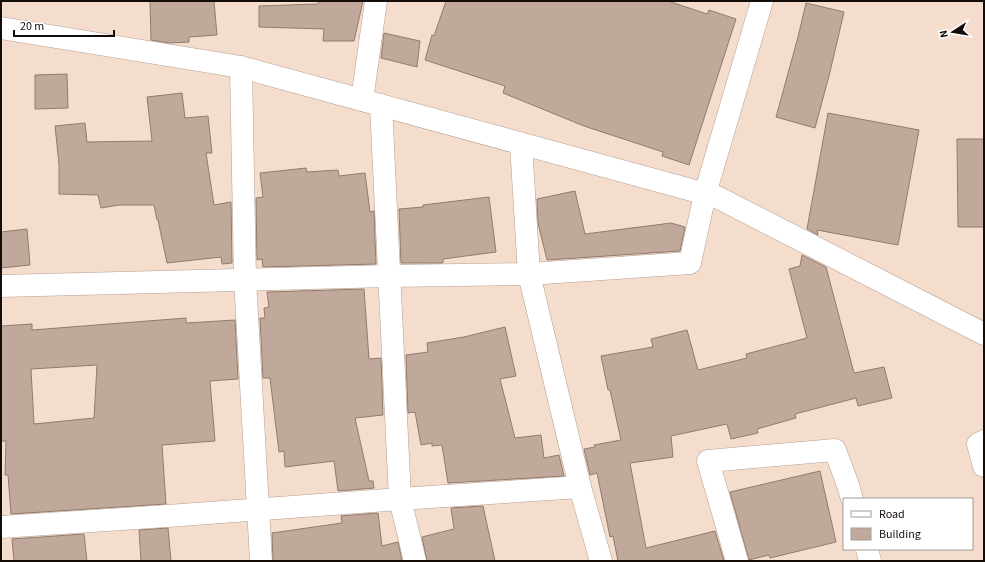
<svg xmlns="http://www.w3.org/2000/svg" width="985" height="562" font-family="'Source Sans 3',sans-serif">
	<rect width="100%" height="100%" fill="#f5ddce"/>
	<g fill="#c0a99b" stroke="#907b6e" fill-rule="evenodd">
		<path d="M150 1H214L217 35 189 37V42L169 43 151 40Z"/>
		<path d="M319 1H363L354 41H323L324 29 259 27V6L318 4Z"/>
		<path d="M446 1H668L707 14 709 10 736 19 689 165 662 156 663 152 584 126 503 93 505 86 425 60 432 35 434 36Z"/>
		<path d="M806 3 844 12 830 72 815 128 776 117 798 37Z"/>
		<path d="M384 33 420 41 417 67 381 58Z"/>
		<path d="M67 74 68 108 35 109V75Z"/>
		<path d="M182 93 185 118 208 116 212 153H206L214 205 231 202 232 263 222 264 221 257 167 263 158 220H157L154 205H119L101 208 98 195 59 194V164L55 126 85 123 87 142 152 141 147 97Z"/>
		<path d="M828 113 919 130 898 245 817 230 818 235 807 229Z"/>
		<path d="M957 139H984V227H958Z"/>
		<path d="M306 168 307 172 338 170 339 176 365 173 370 212 374 211 376 264 263 267 262 259 257 260 256 198 263 197 260 173Z"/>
		<path d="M575 191 585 234 671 223 685 227 680 251 547 260 538 223 537 199Z"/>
		<path d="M489 197 496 252 443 259V263H401L399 209 423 207V205Z"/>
		<path d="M27 229 30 265 1 268V232Z"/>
		<path d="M802 255 826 267 854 373 884 367 892 398 858 406 856 398 795 414 796 418 757 429 758 433 731 439 727 424 671 436 673 457 630 463 646 548 715 531 724 561H618L613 536 610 537 597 473 590 475 584 449 595 447 594 445 621 440 610 390H608L601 356 653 347 651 339 687 330 698 370 747 358 746 354 807 338 789 269 800 266Z"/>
		<path d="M364 289 369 359 381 358 383 415 355 418 369 481H373L374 488 338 491 334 461 285 467 284 451 279 452 270 378H263L260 318H265L264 308 269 307 267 292Z"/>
		<path d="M186 318V323L235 320 238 379 210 381 215 441 162 445 166 504 11 514 8 475H5L6 441H1V326L32 324V330ZM97 365 94 418 34 424 31 369Z"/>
		<path d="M505 327 516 376 500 379 515 438 541 435 544 458 559 455 564 476 448 483 442 445 432 446V443L421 445 415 412 408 413 406 355 428 352 427 343 464 337Z"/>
		<path d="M820 471 836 542 770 558 769 555 749 560 730 492Z"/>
		<path d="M483 506 495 561H427L422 537 454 529 451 508Z"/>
		<path d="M378 513 382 546 398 542 402 561H273L272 533 342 523 341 516Z"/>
		<path d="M168 528 171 561H141L139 530Z"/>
		<path d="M84 534 87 561H14L12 539Z"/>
	</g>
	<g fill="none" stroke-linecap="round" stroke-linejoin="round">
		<defs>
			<g id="street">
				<path d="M1 28 241 67 717 197 984 334"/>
				<path d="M241 67 245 279 261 561"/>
				<path d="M362 100 376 1"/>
				<path d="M521 144 529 274 580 487 601 561"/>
				<path d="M1 286 389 276 529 274 690 263 705 194 762 1"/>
				<path d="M984 441 978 444 984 466"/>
				<path d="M1 527 182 515 400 499 381 105"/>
				<path d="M867 549 870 561"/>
				<path d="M415 561 400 499 580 487"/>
				<path d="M737 561 708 461 835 450 848 485 852 499"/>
			</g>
		</defs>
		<use href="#street" stroke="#b69f91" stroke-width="23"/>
		<use href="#street" stroke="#fff" stroke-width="22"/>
	</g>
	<rect width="985" height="562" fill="none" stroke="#140c07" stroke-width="4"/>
	<rect x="843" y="498" width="130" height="52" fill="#ffffff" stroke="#a19e9c"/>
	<rect x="851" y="511" width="20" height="6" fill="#ffffff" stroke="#a19e9c"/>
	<text x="879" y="518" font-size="12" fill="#140c07">Road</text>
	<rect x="851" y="528" width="20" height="12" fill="#c0a99b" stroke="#a19e9c"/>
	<text x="879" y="538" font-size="12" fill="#140c07">Building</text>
	<g transform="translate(953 32) rotate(258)" stroke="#ffffff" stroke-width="3" paint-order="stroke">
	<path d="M0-3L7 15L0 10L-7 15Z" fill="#140c07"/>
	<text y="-6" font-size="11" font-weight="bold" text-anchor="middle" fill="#140c07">N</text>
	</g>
	<path d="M14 30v6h100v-6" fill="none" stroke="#140c07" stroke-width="2"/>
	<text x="20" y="30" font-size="12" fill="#140c07" stroke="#ffffff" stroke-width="3" paint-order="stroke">20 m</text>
</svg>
